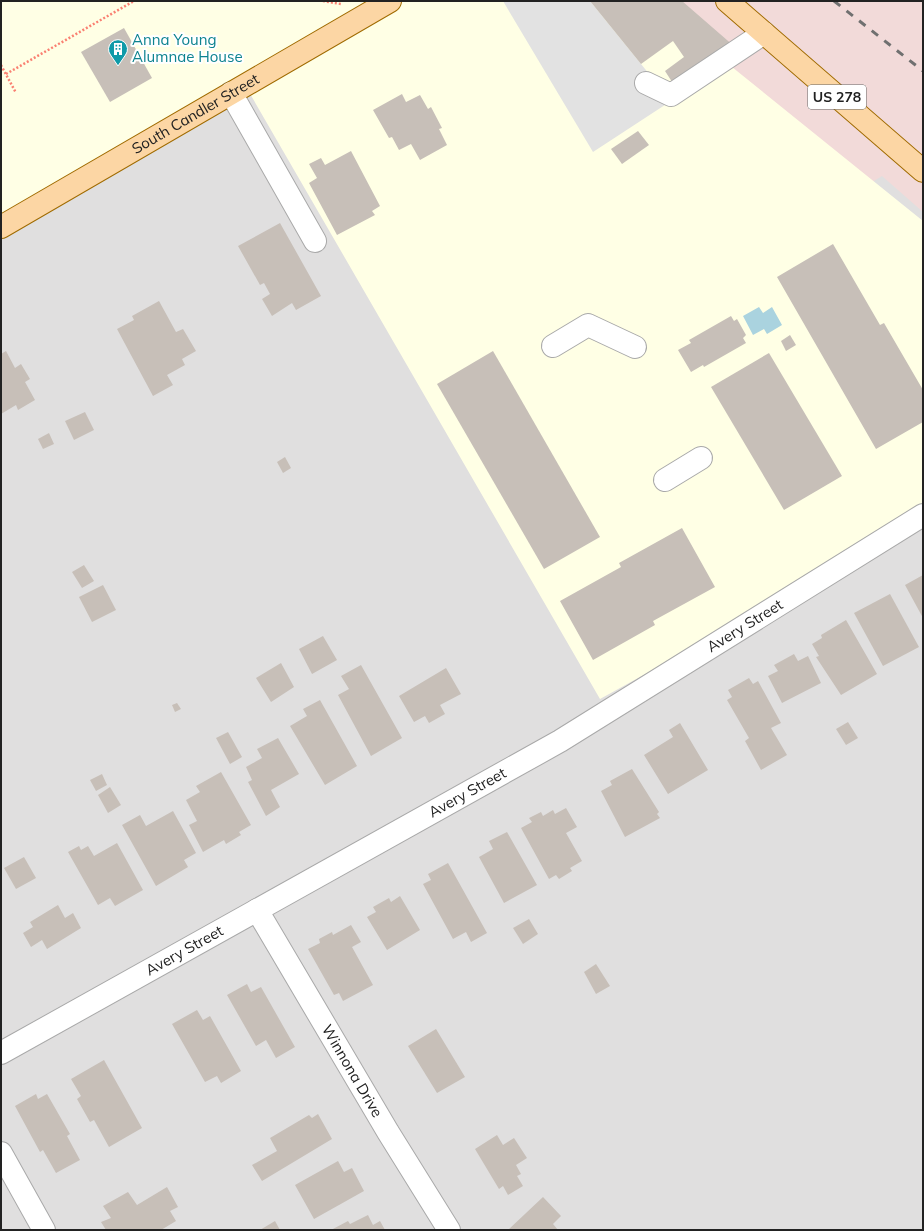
<svg xmlns="http://www.w3.org/2000/svg" width="924" height="1231" font-family="Mulish,sans-serif">
	<rect width="100%" height="100%" fill="#f2efe9"/>
	<rect fill="#e0dfdf" x="1" y="1" width="922" height="1229"/>
	<path fill="#f2dad9" d="M468 1H923V212L882 176 648 321Z"/>
	<path fill="#ffffe5" d="M1 1H650L923 221V521L600 699 249 92 1 224Z"/>
	<path fill="#e2e2e2" d="M503 1H590L671 101 593 152Z"/>
	<path fill="#aad3df" d="M759 307 763 313 772 307 782 325 767 334 764 329 753 335 743 316Z"/>
	<g fill="#c7bfb8">
		<path d="M590 1H682L735 47 676 88 665 71 684 57 673 41 641 64Z"/>
		<path d="M124 28 152 78 110 102 81 52Z"/>
		<path d="M402 94 406 102 420 95 428 109 431 107 442 128 439 129 447 145 420 160 411 144 399 150 392 137 389 138 373 110Z"/>
		<path d="M638 131 649 145 622 164 611 149Z"/>
		<path d="M351 151 380 206 372 211 375 215 337 235 309 183 317 178 309 164 321 158 325 165Z"/>
		<path d="M280 223 321 296 296 310 292 303 272 316 262 299 270 294 264 283 260 285 238 246Z"/>
		<path d="M833 244 880 325 884 323 923 390V422L876 449 777 277Z"/>
		<path d="M159 301 176 332 183 329 196 351 182 359 185 365 167 375 173 385 153 396 117 329 134 320 132 316Z"/>
		<path d="M731 316 734 321 737 319 746 335 743 338 746 343 704 367 703 365 691 372 678 350 691 343 689 340Z"/>
		<path d="M790 335 796 345 786 351 781 341Z"/>
		<path d="M6 351 15 368 21 364 30 379 25 382 35 400 18 410 16 405 1 414V354Z"/>
		<path d="M493 351 600 537 544 569 437 384Z"/>
		<path d="M769 353 842 476 784 510 711 387Z"/>
		<path d="M85 412 94 430 74 440 65 421Z"/>
		<path d="M49 433 54 444 43 449 38 439Z"/>
		<path d="M285 457 291 468 283 473 277 462Z"/>
		<path d="M682 528 715 587 653 621 655 625 593 660 560 601 621 567 619 563Z"/>
		<path d="M84 565 94 581 82 588 72 572Z"/>
		<path d="M923 575V618L905 585Z"/>
		<path d="M103 585 116 610 92 622 79 597Z"/>
		<path d="M890 594 919 647 883 666 854 613Z"/>
		<path d="M846 620 877 674 841 695 816 657 819 656 812 644 822 638 821 635Z"/>
		<path d="M323 636 337 660 312 674 299 649Z"/>
		<path d="M794 654 798 661 808 656 821 683 782 703 768 676 778 671 774 665Z"/>
		<path d="M281 663 294 687 271 702 256 678Z"/>
		<path d="M361 665 402 738 371 756 338 695 349 689 341 676Z"/>
		<path d="M446 668 461 694 440 705 445 714 429 723 425 716 414 722 399 696Z"/>
		<path d="M749 678 753 684 758 681 781 723 771 728 787 755 761 770 745 741 749 738 727 700 732 697 728 690Z"/>
		<path d="M320 700 357 766 325 785 290 726 307 716 303 709Z"/>
		<path d="M177 703 181 709 175 712 172 705Z"/>
		<path d="M848 722 858 738 846 745 836 729Z"/>
		<path d="M680 723 708 770 668 794 644 755 673 737 669 730Z"/>
		<path d="M228 732 242 757 230 764 216 738Z"/>
		<path d="M278 738 299 774 271 790 280 807 266 816 248 782 252 780 246 767 262 758 257 749Z"/>
		<path d="M632 769 659 812 657 814 660 818 625 837 601 791 612 785 610 781Z"/>
		<path d="M221 772 251 825 239 832 241 835 226 844 224 840 203 852 189 825 197 821 186 800 200 792 196 786Z"/>
		<path d="M102 774 107 785 96 791 90 780Z"/>
		<path d="M110 787 121 805 108 813 98 795Z"/>
		<path d="M566 808 577 827 566 833 582 861 570 868 572 871 559 879 556 875 549 879 521 828 532 822 529 818 541 812 543 816 553 810 555 814Z"/>
		<path d="M173 811 196 853 184 860 188 867 156 886 122 825 140 815 146 826Z"/>
		<path d="M507 832 537 885 504 903 479 857 493 849 489 841Z"/>
		<path d="M117 843 143 890 115 906 110 898 98 905 68 852 79 846 81 850 88 846 94 856Z"/>
		<path d="M24 857 36 878 16 889 4 868Z"/>
		<path d="M448 863 487 933 471 942 466 932 453 939 423 884 431 880 428 874Z"/>
		<path d="M400 896 420 930 387 950 367 917 376 912 373 907 389 898 391 902Z"/>
		<path d="M58 905 65 918 73 913 81 928 47 949 42 940 31 947 23 933 33 927 30 922Z"/>
		<path d="M529 919 538 934 523 944 513 928Z"/>
		<path d="M351 925 361 942 352 947 373 985 343 1001 339 993 334 995 308 949 320 943 319 939 332 932 333 935Z"/>
		<path d="M596 964 610 986 596 994 584 972Z"/>
		<path d="M247 984 251 992 261 987 295 1047 276 1058 266 1040 256 1046 227 995Z"/>
		<path d="M197 1010 203 1020 210 1016 241 1071 221 1083 217 1076 205 1082 172 1024Z"/>
		<path d="M436 1029 465 1077 437 1093 408 1046Z"/>
		<path d="M104 1060 142 1128 109 1147 94 1120 90 1122 77 1099 81 1096 71 1079Z"/>
		<path d="M36 1094 38 1099 47 1094 70 1134 67 1136 80 1160 56 1173 43 1150 40 1152 15 1106Z"/>
		<path d="M318 1114 332 1139 262 1181 252 1165 277 1151 270 1138 309 1115 312 1118Z"/>
		<path d="M497 1135 503 1145 514 1138 527 1158 516 1165 521 1174 517 1176 523 1186 508 1195 503 1186 499 1189 475 1149Z"/>
		<path d="M338 1161 344 1172 352 1168 364 1191 314 1219 295 1185Z"/>
		<path d="M167 1187 178 1207 170 1211 176 1221 161 1230H106L101 1222 111 1218 103 1206 128 1192 137 1205Z"/>
		<path d="M543 1197 561 1216 553 1224 558 1230H508Z"/>
		<path d="M368 1215 373 1225 380 1221 385 1230H331L348 1221 350 1224Z"/>
		<path d="M275 1221 280 1230H260Z"/>
	</g>
	<g fill="none" stroke-linecap="round" stroke-linejoin="round">
		<defs>
			<g id="minor">
				<path d="M646 83 671 95 764 33"/>
				<path d="M231 93 315 241"/>
				<path d="M553 346 588 325 635 347"/>
				<path d="M665 480 701 458"/>
				<path id="s1" d="M257 910 388 1132 449 1230"/>
				<path id="s2" d="M1 1053 560 741 923 515"/>
				<path d="M1 1153 44 1230"/>
			</g>
			<g id="major">
				<path d="M727 1 923 171"/>
				<path id="s3" d="M1 227 390 1"/>
			</g>
		</defs>
		<use href="#minor" stroke="#a9a9a9" stroke-width="24"/>
		<use href="#major" stroke="#a06b00" stroke-width="24"/>
		<g stroke="#fa8072" stroke-width="2.5" stroke-dasharray="2 2" stroke-linecap="butt">
			<path d="M323 1 341 4"/>
			<path d="M1 65 16 93"/>
			<path d="M6 74 134 1"/>
		</g>
		<use href="#minor" stroke="#fff" stroke-width="22"/>
		<use href="#major" stroke="#fcd6a4" stroke-width="22"/>
		<path stroke="#707070" stroke-width="3" stroke-dasharray="8 8" stroke-linecap="butt" d="M834 1 923 71"/>
	</g>
	<defs>
		<symbol id="building-pin" viewBox="-11 -11 22 30"><path d="M0 17L-7.5 6A9.5 9.5 0 1 1 7.5 6Z" fill="#0f9aa8" stroke="#fff"/><path d="M-4-6H4V6H1V3H-1V6H-4ZM-2.5-4.3h1.7v1.8h-1.7ZM.8-4.3h1.7v1.8H.8ZM-2.5-1h1.7V.8h-1.7ZM.8-1h1.7V.8H.8Z" fill="#fff"/></symbol>
	</defs>
	<g fill-rule="evenodd">
		<use href="#building-pin" x="107" y="38" width="22" height="30"/>
	</g>
	<g text-anchor="middle" stroke-width="4" stroke-linejoin="round" paint-order="stroke">
		<rect fill="#fff" stroke="#646464" stroke-width="1" x="808" y="85" width="58" height="24" rx="3"/>
		<g font-size="14" font-weight="bold" fill="#222">
			<text x="837" y="102">US 278</text>
		</g>
		<g font-size="15" fill="#0d838f" stroke="#fff" text-anchor="start">
			<text x="132" y="45">Anna Young<tspan x="132" dy="17">Alumnae House</tspan></text>
		</g>
		<g font-size="15" fill="#222" stroke="#fff">
			<text dy="5" stroke="none"><textPath href="#s3" startOffset="225">South Candler Street</textPath></text>
			<text dy="5" stroke="none"><textPath href="#s2" startOffset="858">Avery Street</textPath></text>
			<text dy="5" stroke="none"><textPath href="#s2" startOffset="534">Avery Street</textPath></text>
			<text dy="5" stroke="none"><textPath href="#s2" startOffset="210">Avery Street</textPath></text>
			<text dy="5" stroke="none"><textPath href="#s1" startOffset="187">Winnona Drive</textPath></text>
		</g>
	</g>
	<rect width="924" height="1231" fill="none" stroke="#222222" stroke-width="4"/>
</svg>
